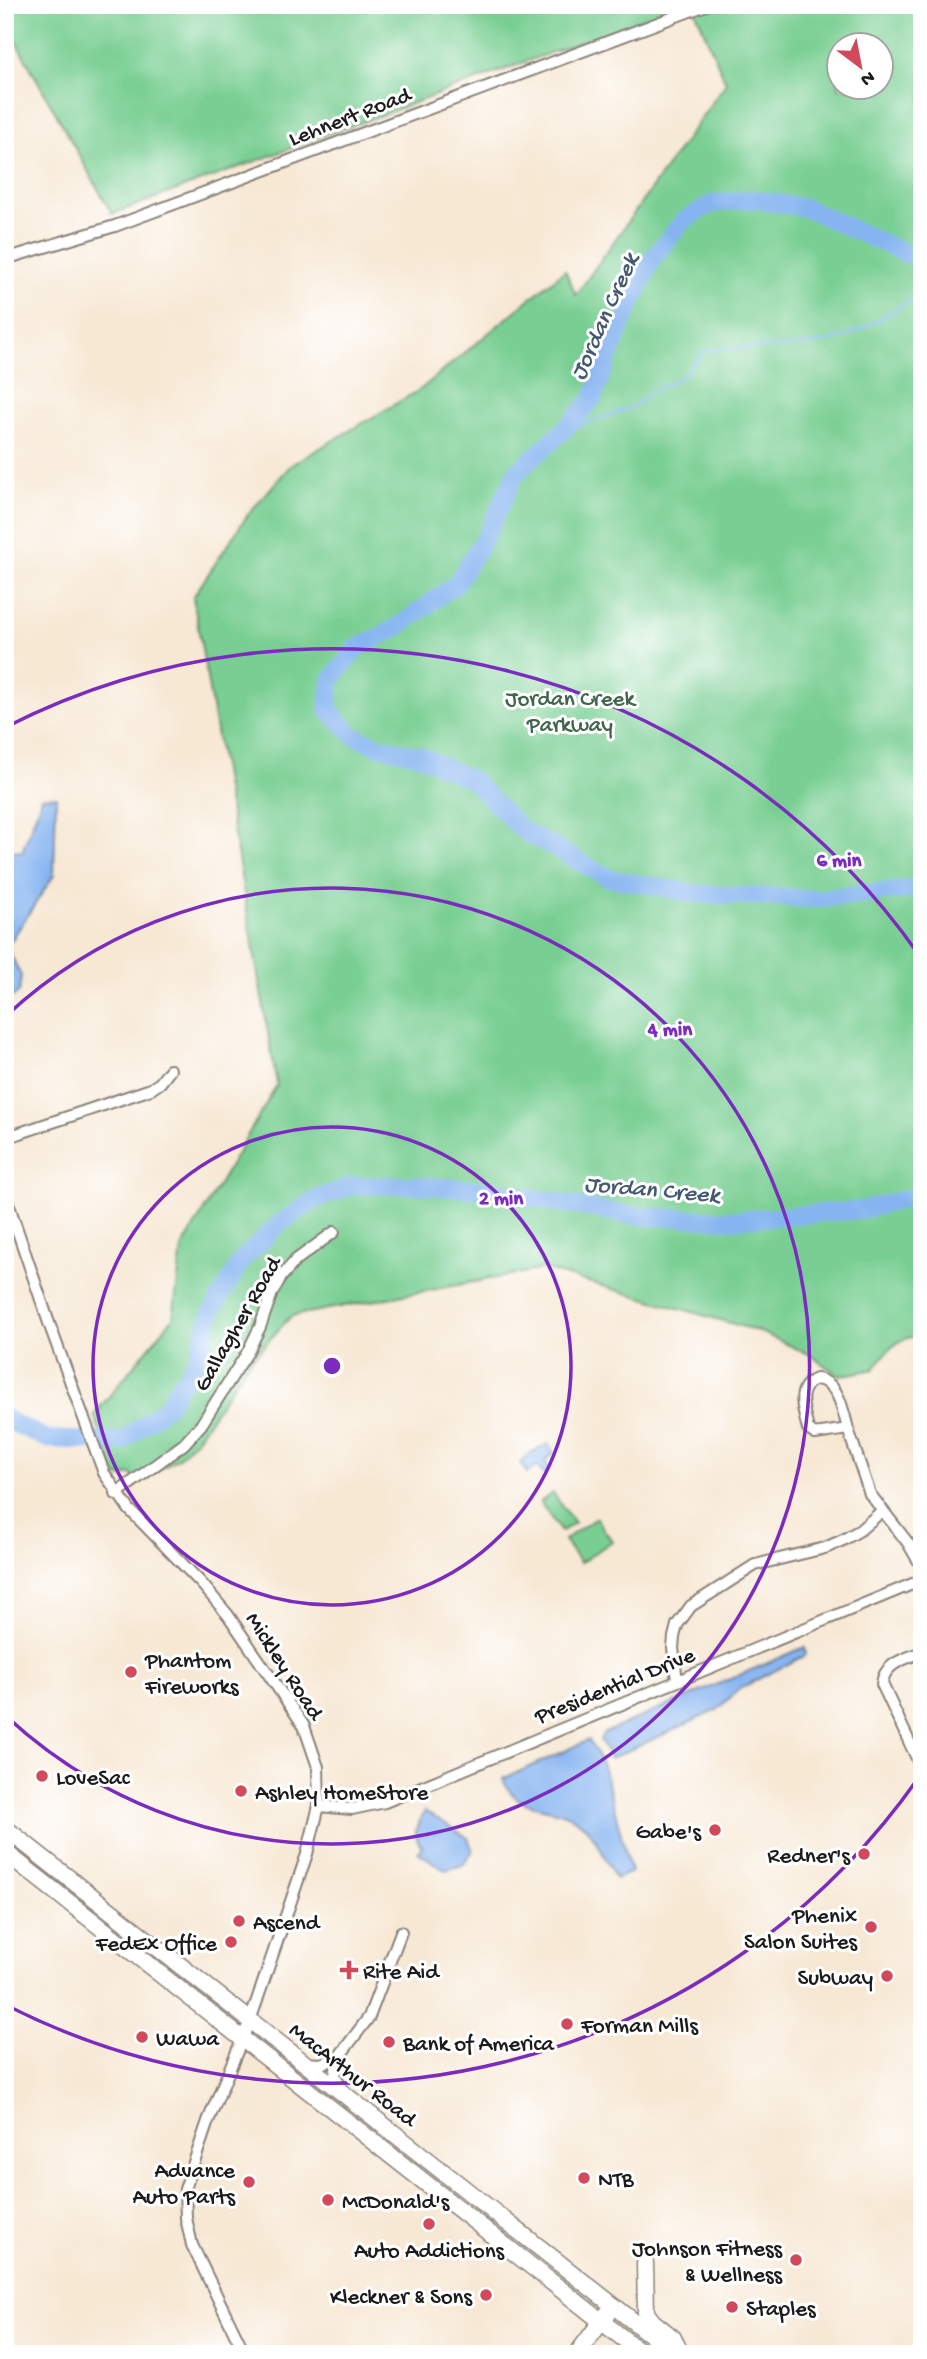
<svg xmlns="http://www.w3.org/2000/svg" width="927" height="2359" font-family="'Gochi Hand',sans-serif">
	<rect width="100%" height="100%" fill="#fff"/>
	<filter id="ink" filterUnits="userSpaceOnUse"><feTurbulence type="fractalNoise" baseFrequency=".0143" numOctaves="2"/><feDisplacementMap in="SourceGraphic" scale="14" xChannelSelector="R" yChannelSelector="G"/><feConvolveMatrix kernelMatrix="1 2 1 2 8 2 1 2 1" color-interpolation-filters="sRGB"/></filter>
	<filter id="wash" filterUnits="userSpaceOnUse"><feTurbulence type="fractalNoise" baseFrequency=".00686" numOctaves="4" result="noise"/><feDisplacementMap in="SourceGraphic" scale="28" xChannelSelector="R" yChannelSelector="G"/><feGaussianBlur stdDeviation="1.57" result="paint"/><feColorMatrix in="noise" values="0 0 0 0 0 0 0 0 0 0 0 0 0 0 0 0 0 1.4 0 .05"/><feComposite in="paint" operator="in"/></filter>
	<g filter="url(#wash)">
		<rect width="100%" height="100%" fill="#f7e8d4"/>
		<g fill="#79cf93" stroke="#4a7658" stroke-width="2" fill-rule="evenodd">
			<path d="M5 5H680L112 214 5 22Z"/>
			<path d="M693 5H922V1336C898 1335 886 1352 874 1369L839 1376 809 1354 758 1331 543 1269 291 1316 249 1362 197 1438 178 1458 138 1482 131 1474 123 1477 116 1476 94 1415 173 1318 182 1248 277 1085 193 597 249 513 291 465 421 389 565 270 576 295 726 83ZM839 46H881V88H839Z"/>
			<path d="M553 1493 574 1523 561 1532 540 1502Z"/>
			<path d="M596 1518 612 1541 580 1563 564 1540Z"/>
		</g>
		<g fill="#85b4f0" stroke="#506886" stroke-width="2">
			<path d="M56 796 54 875 7 947 21 976 19 992 5 1002V849L22 852 42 797Z"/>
			<path d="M548 1444 554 1453 545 1461 550 1470 544 1475 537 1466 527 1473 520 1463 532 1452Z"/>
			<path d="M805 1647 806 1655 739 1689 717 1710 610 1759 600 1739 604 1733Z"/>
			<path d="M589 1740 603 1766 631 1872 616 1879C606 1861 597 1836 581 1823 555 1801 518 1817 503 1779Z"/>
			<path d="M425 1811 468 1838 473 1851 463 1865 445 1870 418 1852 422 1846C411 1834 417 1824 425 1811Z"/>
		</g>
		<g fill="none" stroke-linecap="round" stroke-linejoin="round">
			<path stroke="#85b4f0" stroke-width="2.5" d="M563 431 631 408 650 393 681 377 706 350C746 347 786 349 826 342 860 335 893 311 922 292"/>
			<g stroke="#85b4f0" stroke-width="18">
				<path d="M922 258 907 254 806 208 751 199 711 204 683 221 652 259 625 318 592 400 563 431 516 473 487 534 456 584 398 627 357 648 331 680 328 710 353 735 378 746 421 756 472 780 522 830 609 878 697 894 817 899 922 888"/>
				<path d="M5 1417 9 1421 47 1439 121 1442 165 1408 197 1359 212 1312 241 1261 280 1223 316 1199 352 1186 411 1185 488 1190 633 1216 732 1220 862 1210 922 1195"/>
			</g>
		</g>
	</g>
	<g filter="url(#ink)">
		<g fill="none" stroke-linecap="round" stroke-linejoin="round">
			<defs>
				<g id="minor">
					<path d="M5 259 115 226 706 5"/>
					<path d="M5 1138 151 1089 160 1083 170 1070"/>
					<path d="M5 1194 50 1326 104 1473 129 1509 201 1583 228 1615 304 1726 318 1767 319 1806 307 1854 251 2018 208 2121 185 2189 186 2218 192 2245 245 2354"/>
					<path d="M816 1379C839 1381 843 1411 848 1429L815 1434 808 1429C804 1412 794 1388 816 1379Z"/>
					<path d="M848 1429 870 1494 908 1543 922 1567"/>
					<path d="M116 1494 184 1444 201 1425 247 1353 260 1327 272 1293 281 1277 296 1260 334 1232"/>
					<path d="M922 1652C905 1659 884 1663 882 1684L922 1769"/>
					<path d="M677 1681 673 1648 674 1637 677 1625 691 1606 755 1565 825 1548 843 1540 860 1530 882 1511"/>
					<path d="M319 1806 352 1809 385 1802 922 1580"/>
					<path d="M306 2063 320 2064 338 2058"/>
					<path d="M342 2090 335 2075 338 2058 369 2017 401 1932"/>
				</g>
				<g id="highway">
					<path d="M5 1828 675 2354"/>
					<path d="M5 1852 643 2354"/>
					<path d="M645 2263 646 2313 653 2322 673 2338 681 2354"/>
					<path d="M577 2354 607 2314"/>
				</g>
			</defs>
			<use href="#minor" stroke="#8a8278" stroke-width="14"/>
			<use href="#highway" stroke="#8a8278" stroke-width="19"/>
			<use href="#minor" stroke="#fff" stroke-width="10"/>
			<use href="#highway" stroke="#fff" stroke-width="16"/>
		</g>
	</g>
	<g fill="none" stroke="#7b2cbf" stroke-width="3.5">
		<circle cx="332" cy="1366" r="239"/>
		<path d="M6 1016A478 478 0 1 1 6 1716"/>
		<path d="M919 1777A717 717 0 0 1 6 2005M6 727A717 717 0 0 1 919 955"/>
	</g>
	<g fill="#d1495b" stroke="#fff" stroke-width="2.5">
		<circle cx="131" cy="1672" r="7"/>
		<circle cx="42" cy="1776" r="7"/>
		<circle cx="241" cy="1791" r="7"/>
		<circle cx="715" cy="1830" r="7"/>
		<circle cx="864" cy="1854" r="7"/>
		<circle cx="239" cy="1921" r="7"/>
		<circle cx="871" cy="1927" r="7"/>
		<circle cx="231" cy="1942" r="7"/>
		<path d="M345.5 1959.5h7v7h7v7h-7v7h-7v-7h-7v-7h7z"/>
		<circle cx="887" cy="1976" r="7"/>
		<circle cx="567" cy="2024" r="7"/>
		<circle cx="142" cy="2037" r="7"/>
		<circle cx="389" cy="2042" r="7"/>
		<circle cx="584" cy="2178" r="7"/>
		<circle cx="249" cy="2182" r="7"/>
		<circle cx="328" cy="2200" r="7"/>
		<circle cx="429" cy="2224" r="7"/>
		<circle cx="796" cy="2260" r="7"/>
		<circle cx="486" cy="2295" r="7"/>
		<circle cx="732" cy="2307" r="7"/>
	</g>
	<g text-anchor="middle" stroke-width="6" stroke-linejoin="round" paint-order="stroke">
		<g font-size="23" fill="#1c1c1c" stroke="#fff">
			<text transform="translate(349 115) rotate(-21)" y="8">Lehnert Road</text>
			<text transform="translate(236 1323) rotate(-60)" y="8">Gallagher Road</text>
			<text transform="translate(286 1665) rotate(57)" y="8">Mickley Road</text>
			<text transform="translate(614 1684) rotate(-22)" y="8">Presidential Drive</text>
			<text transform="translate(354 2073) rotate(38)" y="8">MacArthur Road</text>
		</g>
		<g font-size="23" fill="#41644c" stroke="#fff">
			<text x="570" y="705">Jordan Creek<tspan x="570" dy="26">Parkway</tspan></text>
		</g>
		<g font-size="23" fill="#1c1c1c" stroke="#fff" text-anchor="start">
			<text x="145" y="1667">Phantom<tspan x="145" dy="26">Fireworks</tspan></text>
			<text x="56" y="1784">LoveSac</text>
			<text x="255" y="1799">Ashley HomeStore</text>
			<text x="701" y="1838" text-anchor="end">Gabe's</text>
			<text x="850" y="1862" text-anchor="end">Redner's</text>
			<text x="857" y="1922" text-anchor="end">Phenix<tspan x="857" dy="26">Salon Suites</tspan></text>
			<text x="253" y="1929">Ascend</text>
			<text x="217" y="1950" text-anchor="end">FedEx Office</text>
			<text x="363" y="1978">Rite Aid</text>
			<text x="873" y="1984" text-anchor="end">Subway</text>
			<text x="581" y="2032">Forman Mills</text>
			<text x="156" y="2045">Wawa</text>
			<text x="403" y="2050">Bank of America</text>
			<text x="235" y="2177" text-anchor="end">Advance<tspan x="235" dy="26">Auto Parts</tspan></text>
			<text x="598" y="2186">NTB</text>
			<text x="342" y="2208">McDonald's</text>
			<text x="782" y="2255" text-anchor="end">Johnson Fitness<tspan x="782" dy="26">&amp; Wellness</tspan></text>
			<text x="429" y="2257" text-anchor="middle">Auto Addictions</text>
			<text x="472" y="2303" text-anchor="end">Kleckner &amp; Sons</text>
			<text x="746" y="2315">Staples</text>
		</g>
		<g font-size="24" font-style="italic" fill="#465971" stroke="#fff">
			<text transform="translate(603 316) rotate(-66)" y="8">Jordan Creek</text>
			<text transform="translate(652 1188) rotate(5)" y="8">Jordan Creek</text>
		</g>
	</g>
	<circle cx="332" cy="1366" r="10" fill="#7b2cbf" stroke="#fff" stroke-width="3.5"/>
	<g font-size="21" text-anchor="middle" font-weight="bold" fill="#7b2cbf" stroke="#fff" stroke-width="6" stroke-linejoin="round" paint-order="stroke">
		<text x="839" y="866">6 min</text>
		<text x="670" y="1035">4 min</text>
		<text x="501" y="1204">2 min</text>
	</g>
	<rect width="927" height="2359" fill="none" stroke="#fff" stroke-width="28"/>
	<g transform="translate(860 66) rotate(148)"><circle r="33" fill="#ffffff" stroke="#a4a4a4" stroke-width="2"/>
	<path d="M0-5L12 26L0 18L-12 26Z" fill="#d1495b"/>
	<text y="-10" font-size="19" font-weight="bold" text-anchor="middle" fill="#1c1c1c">N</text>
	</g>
</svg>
